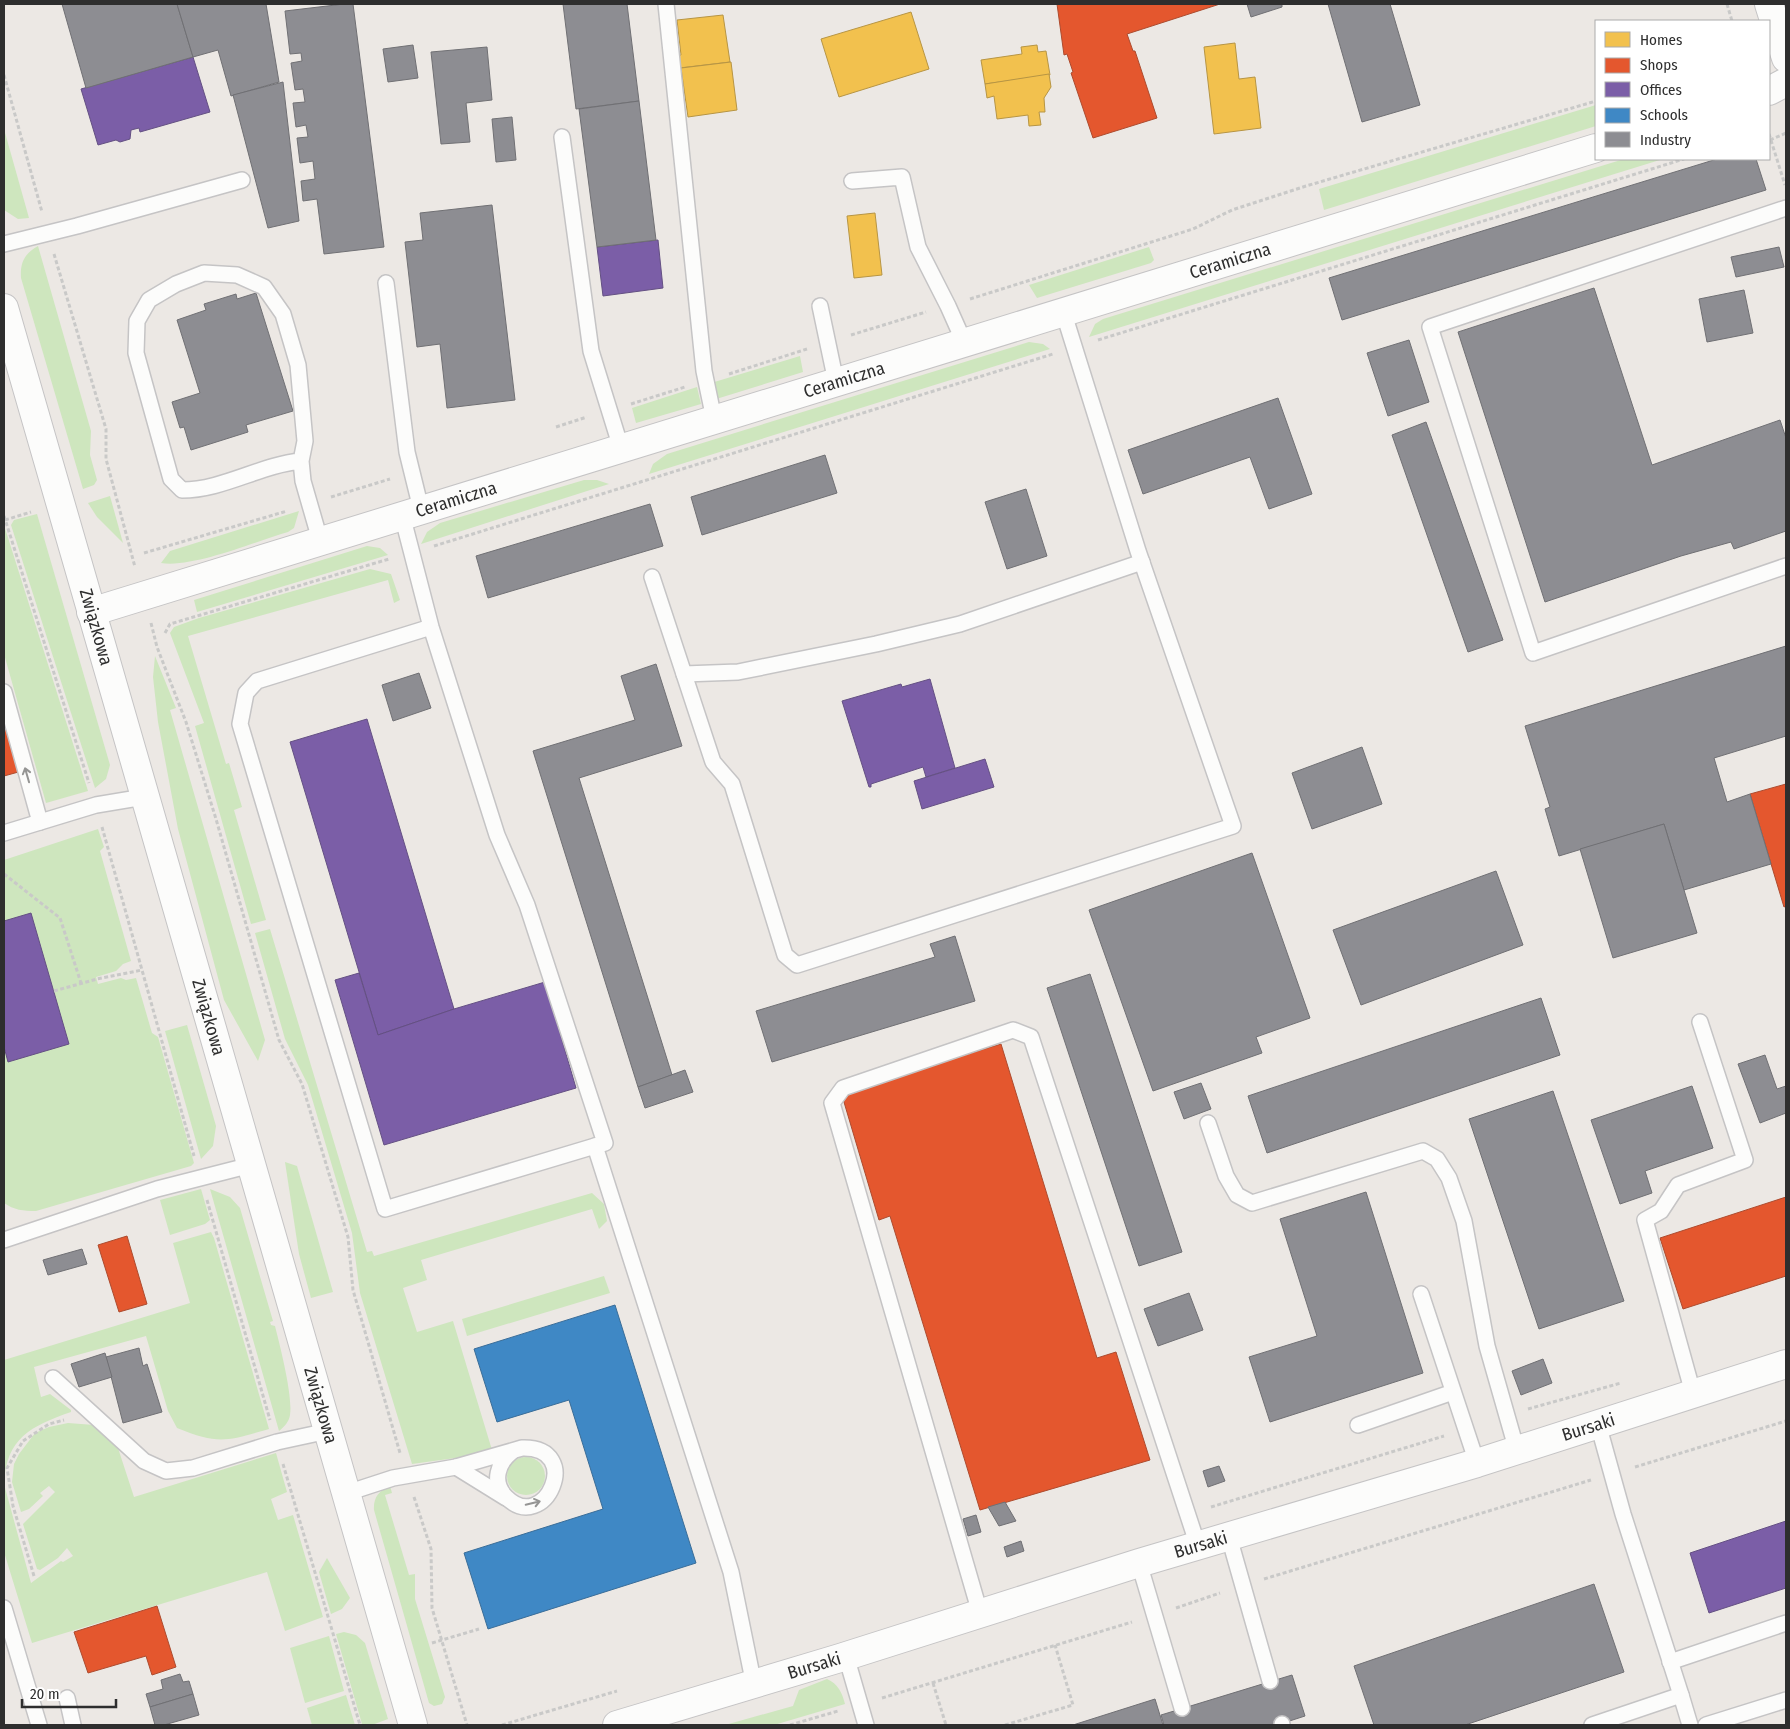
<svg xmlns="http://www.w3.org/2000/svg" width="1790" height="1729" font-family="'Fira Sans Condensed',sans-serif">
	<rect width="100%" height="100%" fill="#ece8e4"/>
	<g fill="#cee6be">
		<path d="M1596 105V126L1324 210 1319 189Z"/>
		<path d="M4 129 29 218 18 219 4 210Z"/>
		<path d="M1624 159H1663L1089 337 1095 324 1103 319Z"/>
		<path d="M38 246 91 431 90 455 97 480 94 485 83 489 21 278C20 263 24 254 38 246Z"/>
		<path d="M1149 247 1154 260 1151 263 1037 298 1029 285Z"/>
		<path d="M1029 342 1043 344 1050 349 649 474 653 464 667 454Z"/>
		<path d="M800 356 803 372 713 400 711 383Z"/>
		<path d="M697 387 701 404 636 423 632 408Z"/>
		<path d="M584 480H597L609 484 421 544 427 532 440 523Z"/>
		<path d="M110 496 123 543 97 517 88 503Z"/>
		<path d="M299 511 294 528 288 532C254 542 194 568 161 563L170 551Z"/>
		<path d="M37 514 110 765 106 779 95 788 11 525 14 520Z"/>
		<path d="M4 525 88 791 46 803 4 654Z"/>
		<path d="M367 546 380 548 388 555 197 612 194 600Z"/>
		<path d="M370 569 391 574 400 600 394 603 388 580 188 636 226 764 229 763 242 807 234 810 266 920 251 924 195 726 204 723 170 633 174 627 199 618Z"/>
		<path d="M155 656 176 708 170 710 265 1040 258 1061 224 1000 178 829 158 722 153 677Z"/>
		<path d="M98 829 104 847 100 851 131 961 123 964 116 971 96 977 98 984 121 978 126 980 136 978 152 1033 158 1037 194 1163 191 1166 36 1211C23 1211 14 1210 4 1203V860Z"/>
		<path d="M270 929 367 1252 372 1251 374 1256 592 1193 604 1204 607 1221 599 1229 592 1209 421 1260 427 1280 403 1288 417 1332 453 1321 492 1450 470 1456 412 1464 360 1293 352 1233 308 1085 285 1039 255 933Z"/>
		<path d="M187 1025 216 1126 213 1146 201 1159 165 1031Z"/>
		<path d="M285 1162 297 1166 333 1292 311 1298 299 1254Z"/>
		<path d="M201 1189 210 1220 205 1224 170 1235 160 1200Z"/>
		<path d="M210 1189 230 1197 240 1208 273 1321 270 1322 271 1325 275 1326C280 1346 293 1396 290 1415 289 1422 284 1427 279 1431Z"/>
		<path d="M211 1232 214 1238 269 1429C227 1441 219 1445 177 1428L168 1411 146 1336 34 1367 41 1397 50 1394 71 1410V1412C31 1426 6 1438 4 1484L31 1583 61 1561 63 1562 73 1556 67 1548 58 1558 40 1570 37 1569 23 1524 55 1492 49 1486 40 1493 43 1496 29 1509 21 1512 12 1482 14 1464 19 1454 35 1433 49 1427 68 1423 94 1425 108 1437 118 1448 134 1497 276 1453 287 1492 271 1499 278 1520 293 1515 323 1617 285 1631 267 1572 32 1643 4 1552V1360L190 1303 173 1243Z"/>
		<path d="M604 1276 610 1293 467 1336 462 1319Z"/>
		<circle cx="526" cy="1476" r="19"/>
		<path d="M390 1486 392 1493 385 1495 409 1575 415 1574V1599L445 1697 442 1704 434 1706 429 1703 374 1510C373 1498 379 1490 390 1486Z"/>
		<path d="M327 1558 350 1598 342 1609 331 1614 319 1572Z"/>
		<path d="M344 1632 356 1635 365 1643 388 1719 372 1725 362 1724 336 1634Z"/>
		<path d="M329 1636 344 1691 305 1703 290 1648Z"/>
		<path d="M827 1679C838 1684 842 1692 845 1704L774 1725H725L793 1706 799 1690Z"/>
		<path d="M346 1695 355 1725H312L307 1708Z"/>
	</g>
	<g fill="#f2c14e" stroke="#b79544">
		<path d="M911 12 929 69 839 97 821 39Z"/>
		<path d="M723 15 730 62 671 69 670 57 681 55 677 20Z"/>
		<path d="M1235 43 1239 79 1255 77 1261 128 1214 134 1204 47Z"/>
		<path d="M1037 45 1038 52 1046 51 1050 75 985 84 981 60 1022 54 1021 47Z"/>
		<path d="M731 62 737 110 688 117 681 68Z"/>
		<path d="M1049 74 1051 87 1044 98 1045 112H1039L1041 125 1029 126 1028 115 997 119 994 96 987 98 985 84Z"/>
		<path d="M875 213 882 275 854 278 847 216Z"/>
	</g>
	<g fill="#e4572e" stroke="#ad4b2e">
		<path d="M1057 4H1220L1127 34 1133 51H1135L1157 118 1093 138 1071 73 1073 72 1067 54 1064 55Z"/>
		<path d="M4 705 22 771 4 776Z"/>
		<path d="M1786 784V906L1784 907 1750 794Z"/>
		<path d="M1001 1044 1097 1358 1116 1352 1150 1460 980 1510 890 1216 879 1220 841 1092Z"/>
		<path d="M1786 1197V1276L1683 1309 1660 1238Z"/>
		<path d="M127 1236 147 1304 119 1312 98 1245Z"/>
		<path d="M157 1606 176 1667 152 1675 146 1656 88 1673 74 1632Z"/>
	</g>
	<g fill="#7b5ea7" stroke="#645083">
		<path d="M193 57 210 112 140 132 139 128 131 130 130 139 120 142 116 140 98 145 81 89Z"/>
		<path d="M658 240 663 288 603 296 597 247Z"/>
		<path d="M930 679 955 768 926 777 923 767 871 784V787H869L842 701 901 684 902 687Z"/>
		<path d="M367 719 454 1009 378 1035 290 742Z"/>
		<path d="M985 759 994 787 922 809 914 781Z"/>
		<path d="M31 913 69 1044 8 1062 4 1047V921Z"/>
		<path d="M359 973 378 1035 454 1009 545 982 576 1088 384 1145 335 980Z"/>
		<path d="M1786 1521V1588L1709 1613 1690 1553Z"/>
	</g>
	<path fill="#3f88c5" stroke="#3a6d98" d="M615 1305 696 1563 488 1629 464 1553 603 1509 569 1400 497 1422 474 1349Z"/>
	<g fill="#8d8d92" stroke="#707074">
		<path d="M62 4H177L193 57 86 88Z"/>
		<path d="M177 4H266L279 82 231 96 218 50 193 57Z"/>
		<path d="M344 4H353L384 247 324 254 317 199 303 201 301 181 315 179 313 161 300 163 297 138 308 137 306 125 296 127 293 103 305 102 303 89 295 90 291 63 302 61 301 53 290 54 285 11Z"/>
		<path d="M563 4H627L639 101 576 109Z"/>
		<path d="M1247 4H1282V7L1251 17Z"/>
		<path d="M1328 4H1390L1420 105 1362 122Z"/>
		<path d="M413 45 418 78 388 82 383 49Z"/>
		<path d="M487 47 492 100 466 103 470 142 441 144 431 52Z"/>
		<path d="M283 82 299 221 268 228 233 95Z"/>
		<path d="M639 101 656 240 597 247 579 109Z"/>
		<path d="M512 117 516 160 496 162 492 119Z"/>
		<path d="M1717 159H1756L1766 190 1342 320 1329 278Z"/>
		<path d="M492 205 515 400 447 408 440 344 417 347 405 242 423 240 420 213Z"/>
		<path d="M1779 247 1784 267 1736 277 1731 257Z"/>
		<path d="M1594 288 1652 465 1780 420 1786 438V531L1734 549 1731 542 1681 556 1545 602 1458 332Z"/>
		<path d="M1744 290 1753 333 1707 342 1699 299Z"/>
		<path d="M256 293 293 411 246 425 248 432 191 450 184 427 180 428 172 402 200 393 177 320 206 310 204 304 236 294 237 299Z"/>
		<path d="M1409 340 1429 402 1388 416 1367 353Z"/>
		<path d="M1278 398 1312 494 1269 509 1250 457 1143 494 1128 450Z"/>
		<path d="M1426 422 1503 640 1468 652 1392 435Z"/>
		<path d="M825 455 837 493 702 535 691 497Z"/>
		<path d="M1026 489 1047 556 1007 569 985 502Z"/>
		<path d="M650 504 663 546 488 598 476 556Z"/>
		<path d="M1786 646V736L1714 758 1727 802 1750 794 1771 864 1684 890 1664 824 1559 856 1545 809 1550 807 1525 726Z"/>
		<path d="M656 664 682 746 579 778 672 1075 638 1087 533 751 635 720 621 676Z"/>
		<path d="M419 673 431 708 393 721 382 685Z"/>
		<path d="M1362 747 1382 804 1312 829 1292 773Z"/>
		<path d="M1664 824 1697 933 1613 958 1580 849Z"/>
		<path d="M1252 853 1310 1018 1256 1037 1262 1053 1153 1091 1089 910Z"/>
		<path d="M1496 871 1523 945 1361 1005 1333 930Z"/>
		<path d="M955 936 975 1001 772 1062 756 1011 935 957 930 944Z"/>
		<path d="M1090 974 1182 1252 1139 1266 1047 988Z"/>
		<path d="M1541 998 1560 1055 1267 1153 1248 1096Z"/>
		<path d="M1765 1055 1777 1089 1786 1086V1113L1760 1123 1738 1064Z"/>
		<path d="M685 1070 693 1092 645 1108 638 1087Z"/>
		<path d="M1201 1083 1211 1109 1184 1119 1174 1092Z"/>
		<path d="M1692 1086 1713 1148 1645 1171 1652 1193 1620 1204 1591 1120Z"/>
		<path d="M1553 1091 1624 1301 1539 1329 1469 1119Z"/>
		<path d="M1366 1192 1423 1373 1270 1422 1249 1357 1317 1336 1280 1219Z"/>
		<path d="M82 1249 87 1264 48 1275 43 1260Z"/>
		<path d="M1189 1293 1203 1330 1158 1346 1144 1309Z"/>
		<path d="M139 1348 143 1366 147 1364 162 1412 123 1423 106 1357Z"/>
		<path d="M105 1353 112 1377 79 1387 71 1364Z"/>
		<path d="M1543 1359 1552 1383 1521 1395 1512 1371Z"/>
		<path d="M1219 1466 1225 1481 1208 1487 1203 1471Z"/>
		<path d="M1005 1502 1016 1521 999 1526 988 1507Z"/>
		<path d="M976 1515 981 1532 968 1536 963 1519Z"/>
		<path d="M1021 1541 1024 1551 1007 1557 1004 1547Z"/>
		<path d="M1594 1584 1624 1672 1465 1725H1374L1354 1666Z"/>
		<path d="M180 1674 183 1682 189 1681 193 1694 150 1707 146 1694 163 1689 161 1680Z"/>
		<path d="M1292 1675 1305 1716 1277 1725H1164L1161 1715Z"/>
		<path d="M193 1694 199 1715 164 1725H155L150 1707Z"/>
		<path d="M1155 1699 1163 1725H1073Z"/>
	</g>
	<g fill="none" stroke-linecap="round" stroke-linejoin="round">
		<defs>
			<g id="service">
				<path d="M666 4 704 371 714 419"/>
				<path d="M562 137 591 351 621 448"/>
				<path d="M852 181 902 177 918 247 948 306 964 342"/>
				<path d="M1786 208 1430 327 1533 653 1786 566"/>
				<path d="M4 244 77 226 242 180"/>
				<path d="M386 283 407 452 421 509"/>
				<path d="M820 306 836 382"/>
				<path d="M301 461C260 465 223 490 182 490L171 479 136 353 137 321 149 300 176 284 204 273 237 275 264 287 283 314 298 365 305 441 301 461 303 481 320 540"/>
				<path d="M402 515 431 627 497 835 527 905 605 1143 385 1209 240 724 246 693 257 681 431 627"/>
				<path d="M652 577 713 762 732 784 785 955 797 965 1233 826 1138 551 1063 311"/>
				<path d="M684 674 738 672 876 644 960 624 1142 562"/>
				<path d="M4 692 40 822"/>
				<path d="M4 833 96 805 144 797"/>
				<path d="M1208 1123 1226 1176 1237 1195 1252 1203 1423 1151 1437 1159 1449 1178 1464 1221 1487 1346 1517 1451"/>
				<path d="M595 1146 731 1572 754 1685"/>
				<path d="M4 1240 157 1189 251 1165"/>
				<path d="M1421 1294 1477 1463"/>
				<path d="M53 1378 144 1461 166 1471 193 1468 277 1442 328 1431"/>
				<path d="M1693 1393 1645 1220 1661 1211 1678 1185 1745 1160 1700 1022"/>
				<path d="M1358 1425 1453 1392"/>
				<path d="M456 1467 506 1498"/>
				<path d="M347 1493 393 1478 456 1467 522 1448C585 1446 545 1536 506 1497 491 1482 498 1462 513 1451"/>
				<path d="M1229 1537 1270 1681"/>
				<path d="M1139 1563 1182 1708"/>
				<path d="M4 1608 39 1725"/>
				<path d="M980 1613 832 1103 843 1088 1013 1030 1031 1037 1198 1546"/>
				<path d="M846 1656 866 1725"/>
				<path d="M1670 1662 1786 1623"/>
				<path d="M1681 1695 1690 1725"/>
				<path d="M67 1698 73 1725"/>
				<path d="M1282 1724V1725"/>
				<path d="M1592 1725 1681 1695 1623 1514 1598 1424"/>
				<path d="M1706 1725 1786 1700"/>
			</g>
			<g id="minor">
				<path d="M1769 4 1786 58"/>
				<path d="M1769 91 1786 82"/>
				<path id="s1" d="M91 612 1596 148"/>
				<path id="s2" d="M617 1725 840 1658 1139 1563 1477 1463 1786 1364"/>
			</g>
			<g id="tertiary">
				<path id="s3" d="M4 308 413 1725"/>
			</g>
		</defs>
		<use href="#service" stroke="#c5c4c5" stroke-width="18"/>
		<use href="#minor" stroke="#c5c4c5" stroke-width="30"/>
		<use href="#tertiary" stroke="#c5c4c5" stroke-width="30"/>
		<g stroke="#c9c9c8" stroke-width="3" stroke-dasharray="4 2.5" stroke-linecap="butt">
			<path d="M1727 4 1732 21"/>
			<path d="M4 75 42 212"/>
			<path d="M1769 134 1785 185"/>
			<path d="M1770 140 1786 133"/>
			<path d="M54 254 106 429V459L135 567"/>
			<path d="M970 299 1193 229 1232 210 1306 186 1596 101"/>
			<path d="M851 335 926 312"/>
			<path d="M1098 340 1684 159"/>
			<path d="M729 374 807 349"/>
			<path d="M631 404 685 387"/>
			<path d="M556 427 587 417"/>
			<path d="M331 497 390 479"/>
			<path d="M4 516 89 783"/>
			<path d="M5 520 31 512"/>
			<path d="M434 546 1053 354"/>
			<path d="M144 553 287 511"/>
			<path d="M151 623 157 647 186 722 216 819 279 1040 302 1084 348 1237 353 1290 400 1453"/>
			<path d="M165 633 170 624 389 559"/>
			<path d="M102 827 194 1156"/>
			<path d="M4 874 60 918 81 983"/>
			<path d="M54 991 97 979 142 970"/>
			<path d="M207 1200 270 1420"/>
			<path d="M1528 1409 1621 1383"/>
			<path d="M283 1464 360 1725"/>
			<path d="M1635 1467 1786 1421"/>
			<path d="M414 1497 431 1549 432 1608 467 1725"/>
			<path d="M1211 1507 1444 1436"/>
			<path d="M34 1576 13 1506 7 1468 23 1441 49 1424 64 1420"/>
			<path d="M1264 1579 1591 1480"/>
			<path d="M1176 1608 1220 1593"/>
			<path d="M432 1643 479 1629"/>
			<path d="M933 1683 946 1725"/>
			<path d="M882 1698 1132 1622"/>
			<path d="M502 1725 617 1691"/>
			<path d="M790 1725 838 1711"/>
			<path d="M1005 1725 1073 1705 1055 1645"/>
		</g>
		<use href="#service" stroke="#fcfcfb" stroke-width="15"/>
		<use href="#minor" stroke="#fcfcfb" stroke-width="28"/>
		<use href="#tertiary" stroke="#fcfcfb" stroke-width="28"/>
	</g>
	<defs><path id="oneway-shaft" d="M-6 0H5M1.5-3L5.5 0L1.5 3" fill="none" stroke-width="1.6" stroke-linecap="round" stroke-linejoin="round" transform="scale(1.25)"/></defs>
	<g stroke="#959594">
		<use href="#oneway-shaft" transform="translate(27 775) rotate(-106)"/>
		<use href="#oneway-shaft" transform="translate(533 1503) rotate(-13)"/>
	</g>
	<g text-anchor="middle" stroke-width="5" stroke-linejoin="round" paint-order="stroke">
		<g font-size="18" fill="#2e2e2e" stroke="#fff">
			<text dy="6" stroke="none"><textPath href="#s1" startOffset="1192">Ceramiczna</textPath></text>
			<text dy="6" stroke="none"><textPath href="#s1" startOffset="788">Ceramiczna</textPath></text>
			<text dy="6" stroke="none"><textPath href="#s1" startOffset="382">Ceramiczna</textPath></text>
			<text dy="6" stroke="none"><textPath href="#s3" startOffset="332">Związkowa</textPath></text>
			<text dy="6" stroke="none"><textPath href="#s3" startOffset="738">Związkowa</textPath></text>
			<text dy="6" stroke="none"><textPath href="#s3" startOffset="1142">Związkowa</textPath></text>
			<text dy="6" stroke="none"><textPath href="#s2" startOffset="1016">Bursaki</textPath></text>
			<text dy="6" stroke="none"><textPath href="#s2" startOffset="611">Bursaki</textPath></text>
			<text dy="6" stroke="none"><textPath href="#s2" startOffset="206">Bursaki</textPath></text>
		</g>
	</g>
	<rect width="1790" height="1729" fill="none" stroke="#2e2e2e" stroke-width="10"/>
	<rect x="1595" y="20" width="175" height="140" fill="#ffffff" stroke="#ababab"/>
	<rect x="1605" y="32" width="25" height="15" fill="#f2c14e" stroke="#ababab"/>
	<text x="1640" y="45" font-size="15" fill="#2e2e2e">Homes</text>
	<rect x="1605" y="58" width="25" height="15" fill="#e4572e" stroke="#ababab"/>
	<text x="1640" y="70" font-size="15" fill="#2e2e2e">Shops</text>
	<rect x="1605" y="82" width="25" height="15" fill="#7b5ea7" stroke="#ababab"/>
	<text x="1640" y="95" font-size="15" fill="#2e2e2e">Offices</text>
	<rect x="1605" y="108" width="25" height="15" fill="#3f88c5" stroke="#ababab"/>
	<text x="1640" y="120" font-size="15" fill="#2e2e2e">Schools</text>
	<rect x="1605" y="132" width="25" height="15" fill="#8d8d92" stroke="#ababab"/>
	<text x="1640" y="145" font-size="15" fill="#2e2e2e">Industry</text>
	<path d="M22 1699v8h94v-8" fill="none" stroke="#2e2e2e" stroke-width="2.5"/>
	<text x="30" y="1699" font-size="15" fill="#2e2e2e" stroke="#ffffff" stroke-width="4" paint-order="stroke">20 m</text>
</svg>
